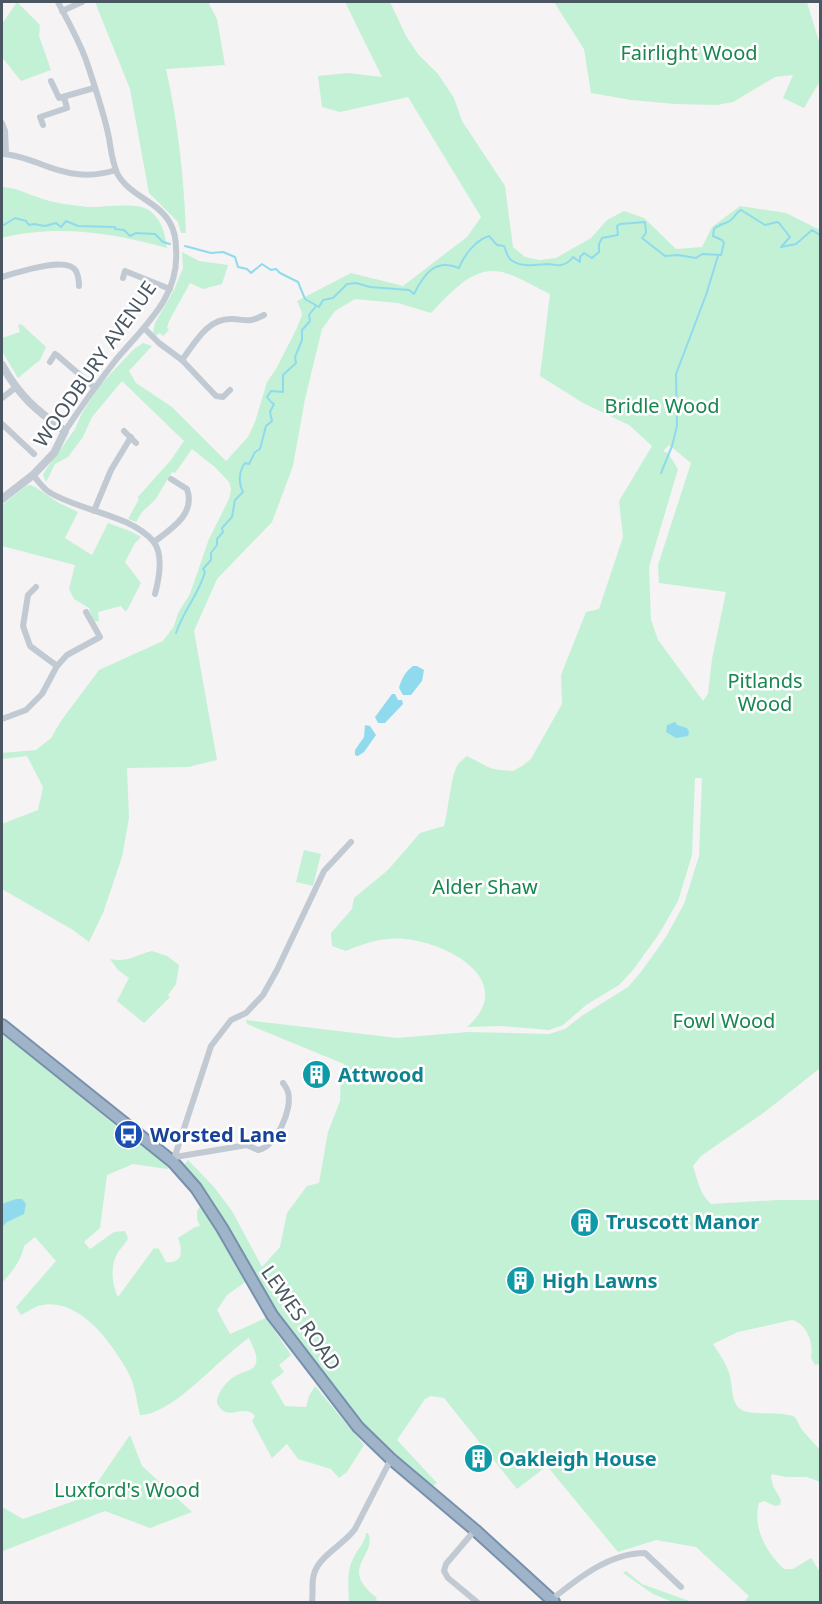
<svg xmlns="http://www.w3.org/2000/svg" width="822" height="1604" font-family="'Noto Sans',sans-serif">
	<rect width="100%" height="100%" fill="#f5f3f3"/>
	<g fill="#c3f1d5" fill-rule="evenodd">
		<path d="M17 2 40 25 39 36 51 70 21 81 2 57V24Z"/>
		<path d="M95 2H208L217 19 225 65 166 69C178 122 184 178 186 233H181L178 222 149 193 130 89Z"/>
		<path d="M345 2H390L406 36 418 54 438 74 454 98 462 121 505 186 513 247 525 257 540 260 556 258 591 238 607 220 624 211 644 218 676 249 702 247 712 227 740 206 786 213 820 230V1068L766 1111 701 1156 693 1166C697 1178 700 1195 711 1204L777 1200H820V1364L815 1365 811 1358C814 1343 807 1324 792 1320L738 1332 713 1344C719 1353 726 1363 729 1373 734 1387 729 1409 748 1412 763 1415 780 1411 795 1417L802 1430 820 1450V1482L807 1477H786L772 1474 771 1477 773 1486 781 1500 780 1505 775 1506 764 1501 759 1503C752 1528 767 1553 784 1569H793L811 1558 820 1572V1602H744L749 1596 696 1547 656 1540 618 1552 547 1466 517 1489 444 1398 431 1396 425 1399 397 1440 437 1483 431 1487 361 1421 303 1349 276 1312 225 1222 200 1186 183 1166 188 1160 214 1187 232 1211 262 1267 280 1247 287 1213 307 1186 319 1183 328 1132 340 1101 341 1071 344 1064 247 1024 246 1020 397 1038 468 1032 549 1034 565 1029 583 1015 628 987 641 972 666 937 684 904 699 856 702 778H695L692 855 678 901 659 934 633 970 619 985 586 1005 563 1025 549 1030 501 1026 467 1027C519 981 448 943 405 939 384 937 365 943 346 951L332 946 331 933 352 909 354 898 388 870 420 833 444 826C448 812 451 776 457 766 459 762 464 759 467 756L490 768 500 770 513 771 522 766 531 759 562 704 561 675 586 612 599 609 623 537 619 501 652 446 629 425 583 403 540 376 550 294C535 287 518 276 502 272 472 265 450 294 431 313L398 303 355 299 335 311 322 329 305 399 293 466 272 522 217 579 194 631 217 760 188 767 127 768 129 818 122 857 103 913 89 942 73 930 2 889V824L38 810 43 787 27 756 2 759V753L36 750 51 738 61 721 99 670 163 641 174 626 178 613 190 594 209 539 229 499 231 489 229 482 216 468 192 449 175 473 172 472 155 500 142 512 136 522 128 519 139 499 137 498 171 460 184 441 122 381 92 417 83 437 68 457 55 464 46 482 43 475 45 471 75 429 82 413 100 385 133 350 143 343 152 346 129 371 136 383 172 407 226 461 248 437 255 422 267 382 276 369 296 330 302 315 301 310 297 301 351 273 403 286 467 237 481 217 408 97 340 112 322 107 318 76 348 73 382 77ZM669 445 691 463 658 565 659 583 726 592 712 659 708 694 703 701 658 640 651 620 649 567 678 469 668 453 663 451Z"/>
		<path d="M554 2H807L820 45V81L804 108 783 98 793 75 775 77 733 102 717 105 675 104 631 100 591 93 584 49Z"/>
		<path d="M2 187C16 187 31 196 46 200 59 204 73 205 87 207 104 208 137 201 150 211 162 220 165 234 167 248 114 233 55 224 2 238Z"/>
		<path d="M182 252 199 261 228 265 222 284 203 289 190 283 169 321 167 328 169 330 163 336 160 333 155 336 153 332 155 323 174 290 183 268Z"/>
		<path d="M21 324 46 347 40 360 18 378 2 351V338L20 332 18 325Z"/>
		<path d="M30 485 35 487 59 503 78 512 65 538 92 555 108 523 130 531 141 537 135 543 125 562 141 583 126 612 121 606 98 612 99 621 93 622 89 608 74 599 69 589 75 565 2 546V505L26 486Z"/>
		<path d="M304 850 321 854 313 886 296 882Z"/>
		<path d="M152 951 167 956 179 965 176 984 168 995 170 997 144 1023 117 1001 129 978 118 970 110 959C128 963 135 955 152 951Z"/>
		<path d="M2 1033 116 1126 170 1167 167 1169 133 1164 107 1175 100 1228 84 1242 90 1249 114 1232 125 1231 128 1238C125 1245 120 1248 117 1254 110 1266 112 1285 118 1297L154 1248 159 1249 166 1262C183 1264 183 1251 178 1238L195 1227 200 1226 197 1219V1211L201 1205 247 1281 227 1295 217 1310 230 1334 266 1318 291 1355 279 1365 284 1372 271 1382 285 1406 306 1407 309 1396 315 1386 364 1445 347 1472 339 1478 331 1469 298 1459 287 1444 272 1458 252 1421 255 1416C243 1402 227 1424 217 1403 217 1392 228 1379 239 1374 247 1370 259 1370 256 1356 255 1350 251 1343 249 1338 221 1356 173 1415 140 1415 137 1402 135 1386 129 1374 113 1344 78 1294 38 1306 33 1308 27 1312 21 1315L16 1307 56 1261 35 1237 24 1246C21 1262 12 1271 2 1283Z"/>
		<path d="M130 1435 142 1466 192 1512 150 1528 105 1511 3 1551 2 1568V1507L23 1519 88 1496Z"/>
		<path d="M366 1533H368C378 1556 338 1567 376 1597L377 1602H349C349 1589 346 1571 353 1559 357 1549 365 1544 366 1533Z"/>
		<path d="M626 1571 642 1584 692 1602H673L653 1594 623 1573Z"/>
	</g>
	<g fill="#90daee">
		<path d="M413 666H417L424 670 422 681 411 695H403L399 688C401 679 406 671 413 666Z"/>
		<path d="M392 694H395L398 700H402L403 704 385 723H378L375 717Z"/>
		<path d="M675 722 677 725 687 728 689 732 688 736 676 738 666 732 667 725Z"/>
		<path d="M365 725 370 726 376 735 364 752 358 756 355 755V750L364 737Z"/>
		<path d="M16 1199H22L26 1204 24 1214 7 1222 2 1227V1204Z"/>
	</g>
	<g fill="none" stroke-linecap="round" stroke-linejoin="round">
		<g stroke="#90daee" stroke-width="2">
			<path d="M2 226 15 218 26 221 29 225 34 224 45 226 56 223 61 227 66 221 78 226 115 227V229L124 230 130 236 136 233 155 234 163 242 170 244"/>
			<path d="M185 246 211 253 223 252 235 257 238 267 247 269 251 273 262 264 271 270 276 269 280 273 298 282 305 299 319 307 323 300 333 298 347 284 356 283 370 287 409 290 414 294C424 274 435 258 459 268 464 255 476 240 489 236L497 245 504 246C506 250 507 256 510 259 520 268 535 265 547 264 551 264 556 266 561 265 566 264 570 261 573 257L580 262V257L584 253 592 258 599 252V244L602 238 618 235 617 226 620 224 645 222 646 233 642 238 665 256 678 255 696 258 702 254 721 255 724 243 722 240 713 236 714 229C719 224 726 224 731 220 736 216 735 213 741 210L765 225 777 222 779 223 790 237 781 247 796 244 812 230 820 235"/>
			<path d="M661 473 672 446 677 426 676 374 706 295 718 256"/>
			<path d="M176 633C183 611 199 594 205 572L203 569 211 560V553L217 545V539L223 532 222 528 232 517 235 500 243 492C238 483 239 471 245 463L249 464 255 452 260 449 266 426 272 421 270 412 274 404 271 402 267 397 271 391 283 392V375L296 363 295 357 302 340V330L310 321 309 315 316 306"/>
		</g>
		<defs>
			<path id="trunk" d="M2 1025 173 1162 196 1188 222 1228 272 1315 358 1427 391 1459 475 1530 554 1602"/>
		</defs>
		<use href="#trunk" stroke="#7690ad" stroke-width="14"/>
		<g stroke="#c1cad2" stroke-width="6">
			<path d="M58 2C68 22 80 42 87 63 95 87 104 113 109 138 111 150 112 161 117 173 128 195 158 201 170 223 174 230 176 241 176 249 180 298 143 327 115 361 97 384 81 407 65 431"/>
			<path d="M62 11 82 2"/>
			<path d="M51 81 59 98 94 88"/>
			<path d="M2 123 5 131 6 154"/>
			<path d="M43 125 40 117 67 108 64 97"/>
			<path d="M2 154C14 154 26 159 38 163 65 174 88 179 116 170"/>
			<path d="M2 277C16 273 67 255 76 271 78 275 79 282 79 286"/>
			<path d="M123 278 125 271 170 289"/>
			<path d="M145 329 159 343 182 360 216 396 223 397 230 390"/>
			<path d="M182 360C195 343 207 318 232 319 249 320 248 323 264 315"/>
			<path d="M50 362 55 354 58 356 94 387"/>
			<path d="M2 398 15 388"/>
			<path d="M2 424 34 454"/>
			<path d="M124 431 136 443"/>
			<path d="M33 475C38 481 43 488 49 492 79 511 129 514 153 541 164 554 159 579 155 594"/>
			<path d="M94 511 111 470 131 437"/>
			<path d="M154 542C171 529 196 514 187 489L171 479"/>
			<path d="M36 587 28 595 23 626 30 646 57 666"/>
			<path d="M2 719 26 710 42 694 57 666 67 655 100 637 86 612"/>
			<path d="M247 1145 259 1138 271 1141"/>
			<path d="M175 1157 247 1145 258 1150C276 1147 293 1109 288 1092 287 1088 285 1086 283 1083"/>
			<path d="M173 1162 211 1046 231 1020 246 1013 263 995 277 970 324 871 351 842"/>
			<path d="M475 1530 446 1564 444 1571 448 1578 477 1602"/>
			<path d="M551 1600C577 1579 609 1553 645 1553L681 1587"/>
			<path d="M312 1602C313 1595 312 1586 313 1579 315 1557 343 1546 355 1529L391 1459"/>
		</g>
		<path stroke="#c1cad2" stroke-width="8" d="M2 365C19 396 37 411 65 431L54 453 33 475 2 499"/>
		<use href="#trunk" stroke="#9fb4c9" stroke-width="10"/>
	</g>
	<defs>
		<symbol id="building-disc" viewBox="-11 -11 22 22"><circle r="9.5" fill="#0f9aa8" stroke="#fff"/><path d="M-4-6H4V6H1V3H-1V6H-4ZM-2.5-4.3h1.7v1.8h-1.7ZM.8-4.3h1.7v1.8H.8ZM-2.5-1h1.7V.8h-1.7ZM.8-1h1.7V.8H.8Z" fill="#fff"/></symbol>
		<symbol id="bus-disc" viewBox="-11 -11 22 22"><circle r="9.5" fill="#1a4fb4" stroke="#fff"/><path d="M-5-6H5V4H4V6H2V4H-2V6H-4V4H-5ZM-3.5-4V0h7V-4ZM-3.5 1.2v1.5H-2V1.2ZM2 1.2v1.5H3.5V1.2Z" fill="#fff"/></symbol>
	</defs>
	<g fill-rule="evenodd">
		<use href="#building-disc" x="300" y="1058" width="33" height="33"/>
		<use href="#bus-disc" x="112" y="1118" width="33" height="33"/>
		<use href="#building-disc" x="568" y="1206" width="33" height="33"/>
		<use href="#building-disc" x="504" y="1264" width="33" height="33"/>
		<use href="#building-disc" x="462" y="1442" width="33" height="33"/>
	</g>
	<g text-anchor="middle" stroke-width="5" stroke-linejoin="round" paint-order="stroke">
		<g font-size="20" fill="#17864f" stroke="#fff">
			<text x="689" y="60">Fairlight Wood</text>
			<text x="662" y="413">Bridle Wood</text>
			<text x="765" y="688">Pitlands<tspan x="765" dy="23">Wood</tspan></text>
			<text x="485" y="894">Alder Shaw</text>
			<text x="724" y="1028">Fowl Wood</text>
			<text x="127" y="1497">Luxford's Wood</text>
		</g>
		<g font-size="20" fill="#4a5661" stroke="#fff">
			<text transform="translate(95 364) rotate(-55)" y="7">WOODBURY AVENUE</text>
			<text transform="translate(301 1318) rotate(55)" y="7">LEWES ROAD</text>
		</g>
		<g font-size="20" font-weight="bold" fill="#0d838f" stroke="#fff" text-anchor="start">
			<text x="338" y="1082">Attwood</text>
			<text x="606" y="1229">Truscott Manor</text>
			<text x="542" y="1288">High Lawns</text>
			<text x="499" y="1466">Oakleigh House</text>
		</g>
		<g font-size="20" font-weight="bold" fill="#164399" stroke="#fff" text-anchor="start">
			<text x="150" y="1142">Worsted Lane</text>
		</g>
	</g>
	<rect width="822" height="1604" fill="none" stroke="#4a5661" stroke-width="6"/>
</svg>
